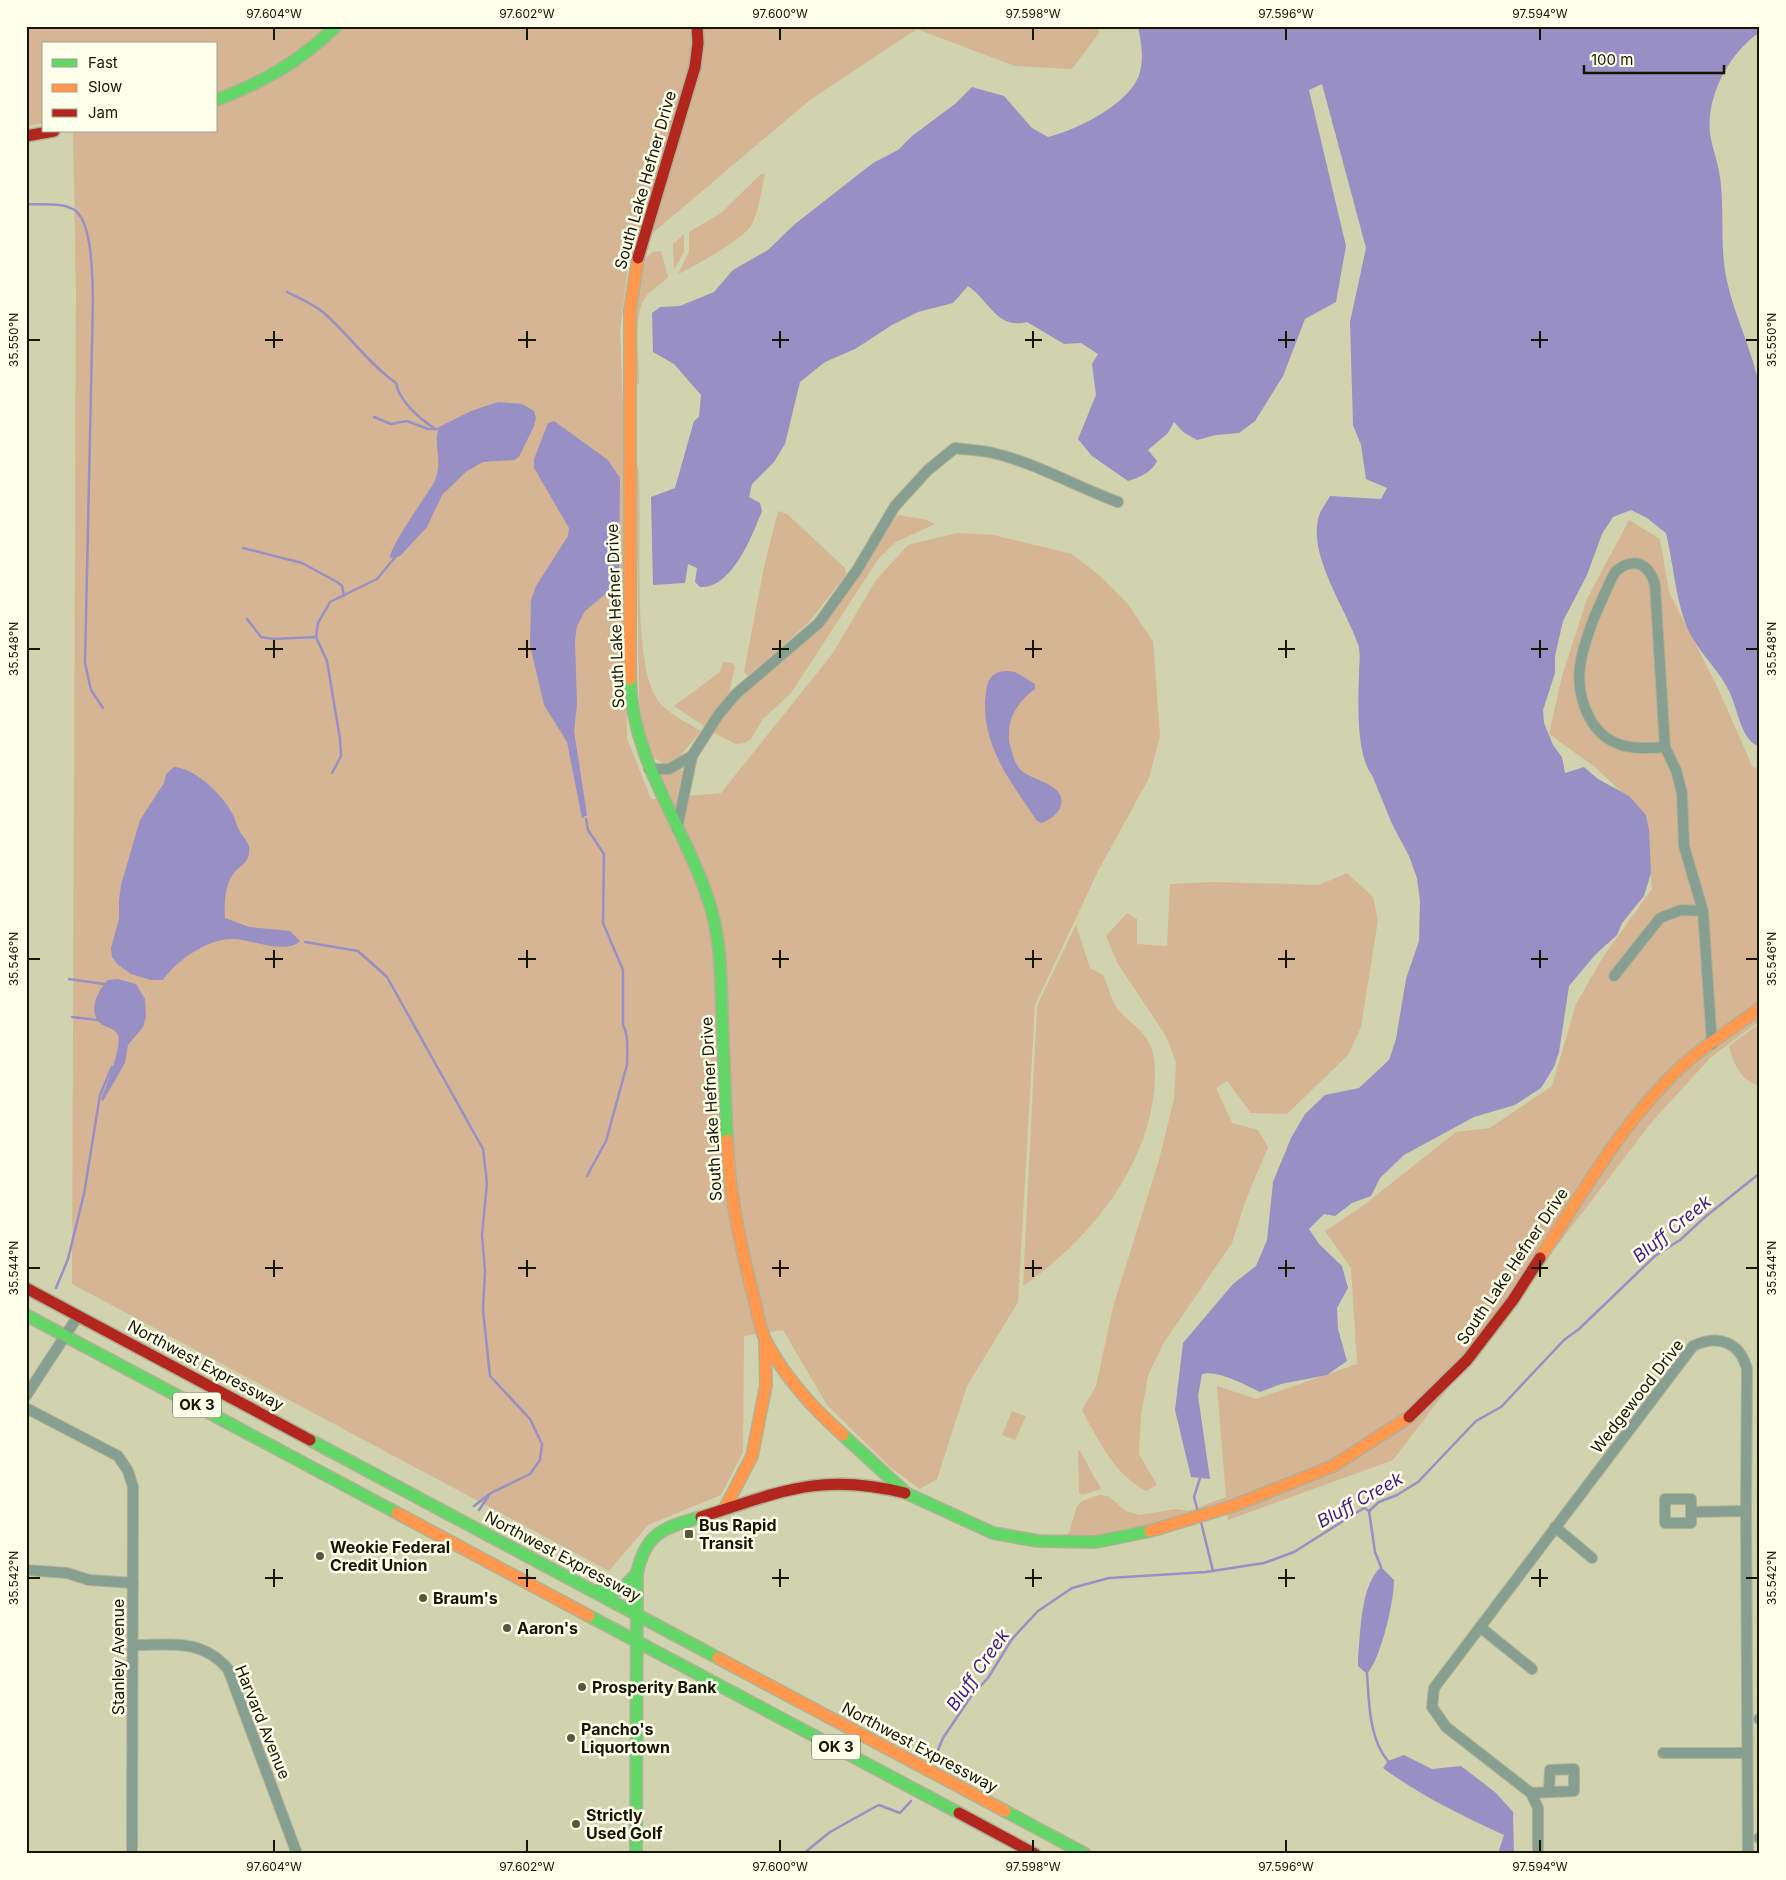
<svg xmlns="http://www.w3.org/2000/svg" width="1786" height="1880" font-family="Inter,sans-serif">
	<rect width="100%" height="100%" fill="#d1d2ae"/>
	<g fill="#d5b594">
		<path d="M26 26H1098L1099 33 1072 69 1015 66 917 29 810 100 630 252 620 330 625 459 627 739 651 799 667 798 659 774 680 769 683 771 677 797 721 793 833 653 876 580 908 545 957 533 993 535 1072 554 1100 576 1127 603 1153 641 1160 736 1149 778 1098 871 1035 1005 1018 1302 967 1386 937 1479 920 1489 890 1467 827 1405 783 1330 744 1336 743 1452 721 1495 648 1525 609 1571 72 1284 76 292 73 131H216V44H44V123L26 126Z"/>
		<path d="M761 174H765C761 190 759 211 751 226 744 238 692 268 678 274L689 252V232L721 213Z"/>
		<path d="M684 234V252L674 270 673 244Z"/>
		<path d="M661 251 668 277C662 284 653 288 647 295 631 315 640 359 639 384L635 381 636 304 644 259 653 252Z"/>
		<path d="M638 466C644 516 629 670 660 703 670 715 688 723 701 731L677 760 665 764 651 756 643 730 639 696 636 468Z"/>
		<path d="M778 511 787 514 844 567 847 574 808 623 748 676 744 672 764 567Z"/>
		<path d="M899 515 927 520 935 524 896 542 879 558 791 693 763 719 751 739 745 743 736 744 712 732 724 715 748 689 806 639 894 516Z"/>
		<path d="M1629 520 1660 539 1669 592 1717 686 1753 768 1760 767V1021L1711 1057 1651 1123 1393 1460 1228 1520 1226 1502 1145 1527 1102 1536H1068L1077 1506 1082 1501 1099 1495 1108 1496 1126 1511 1140 1515 1176 1509 1189 1511 1226 1497 1217 1386 1256 1399 1357 1364 1351 1268 1325 1231 1364 1205 1456 1132 1490 1128 1552 1086 1576 1004 1603 957 1652 889 1646 815 1595 767 1549 734 1562 676 1587 599Z"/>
		<path d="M723 662 732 663 735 667 729 693 704 726 674 706 720 672Z"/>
		<path d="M1347 873 1373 897 1378 920 1361 1027 1348 1055 1287 1114 1251 1113 1227 1081 1216 1088 1232 1123 1258 1130 1268 1147 1245 1202 1232 1243 1163 1344 1148 1376 1141 1415 1139 1454 1157 1485 1146 1491C1113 1473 1099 1441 1082 1410L1096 1386 1113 1307 1159 1160 1174 1099 1176 1062 1166 1036 1118 964 1106 936 1127 913 1137 919V944L1167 946 1170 884 1214 882 1319 885Z"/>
		<path d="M1076 925 1090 968 1103 975C1108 985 1111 998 1116 1007 1127 1022 1144 1029 1151 1047 1157 1063 1155 1083 1153 1100 1141 1177 1085 1243 1023 1286L1037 1006Z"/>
		<path d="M1760 1023V1085C1742 1084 1732 1061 1729 1046Z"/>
		<path d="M1012 1411 1026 1416 1015 1440 1002 1435Z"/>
		<path d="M1078 1450 1080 1451 1101 1489 1082 1495 1079 1493Z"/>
	</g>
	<g fill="#988fc4">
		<path d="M1138 26H1760V32C1729 53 1706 96 1710 134 1713 151 1720 168 1721 186 1724 217 1720 250 1727 281 1735 318 1753 351 1760 390V746C1742 744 1737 707 1730 693 1718 667 1694 649 1685 622 1675 594 1673 562 1666 533L1647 518 1631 510 1613 517 1602 534 1587 575 1563 621 1555 656V673L1543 710 1544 723 1553 745 1562 757 1565 773 1584 767 1598 779 1629 796 1646 815 1649 830 1651 873 1644 896 1622 923 1617 935 1595 955 1569 986 1559 1052 1554 1067 1541 1088 1515 1105 1474 1117 1404 1155 1380 1178 1371 1196 1352 1203 1335 1216 1324 1214 1309 1229 1319 1244 1342 1266 1348 1288 1337 1308 1338 1329 1347 1361 1327 1375 1281 1384 1260 1392C1245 1385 1218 1370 1202 1374L1198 1396 1210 1479 1191 1477 1175 1410 1183 1343 1233 1284 1256 1266 1267 1240 1273 1182 1291 1138 1305 1114 1325 1095 1359 1088 1389 1060 1396 1039 1406 979 1419 941 1420 901 1417 878 1409 856 1392 824 1372 775C1356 755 1358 701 1359 675 1359 665 1361 653 1358 644 1346 609 1307 554 1319 516 1321 509 1327 502 1330 496L1381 499 1387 488 1366 479 1361 445 1353 425 1350 322 1366 248 1322 84 1309 90 1346 246 1336 302 1305 319 1283 376 1255 421 1239 433 1216 435 1197 440 1183 432 1174 422 1168 433 1148 450 1157 461C1151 473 1140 477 1128 481L1092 456 1078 439 1096 395 1092 364 1098 354 1081 343 1064 344 1027 322C997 330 989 300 968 286L953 303 918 312 892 325 855 349 825 362 800 382 785 444 774 462 752 484 749 497 760 503 762 511C752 536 732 589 700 587L695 582 697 568 688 564 685 583 653 585 651 497 675 488 694 421 699 417 701 395 674 364 653 352 652 313 660 307 680 306 714 292 733 270 768 250 795 224 873 163 898 150 912 136 955 104 972 87 1004 96 1032 128 1048 137C1077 130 1132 103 1140 72 1144 56 1141 42 1138 26Z"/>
		<path d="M498 402 522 404 534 411 536 418 534 426 519 457 514 460 483 462 467 471 442 495 427 527 400 556 390 558C390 546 425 498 433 484 445 462 432 447 439 427L471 411Z"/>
		<path d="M554 421 608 460 620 478 619 571 615 586 585 611 577 626 575 641 577 704 574 731 587 815 582 818 567 742 544 705 530 645 531 600 536 586 568 536 569 528 534 468V459L548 423Z"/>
		<path d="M1007 671 1015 672 1035 684V689C1014 704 1003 727 1012 752 1014 760 1017 767 1023 772 1035 781 1066 785 1061 805 1059 814 1050 819 1042 823L1037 821C1011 782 979 743 986 692 988 678 992 672 1007 671Z"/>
		<path d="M174 767C196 768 226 798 234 817 236 822 237 827 240 832 244 838 251 844 249 852 248 864 240 865 234 873 225 883 224 905 225 918L249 927 290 931 300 941C286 955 250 939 233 939 208 938 176 961 163 980H151L131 974 117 964 112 957 111 948 119 919V900L121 885 140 820 164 783 166 774Z"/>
		<path d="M118 979 136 984 145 999 146 1017 143 1027 128 1045 125 1063 103 1101 101 1099C106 1087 122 1047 118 1035 115 1027 104 1028 99 1022 88 1010 98 990 108 980Z"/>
		<path d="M1381 1567 1394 1580C1394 1602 1381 1658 1367 1674L1358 1666V1658C1361 1631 1360 1586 1381 1567Z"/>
		<path d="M1404 1755 1432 1769 1461 1766 1496 1793 1513 1812 1514 1854H1498L1504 1835C1461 1815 1421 1796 1383 1768L1388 1761Z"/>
	</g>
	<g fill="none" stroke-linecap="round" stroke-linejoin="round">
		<g stroke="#988fc4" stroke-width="2.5">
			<path d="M26 204C40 205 60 202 73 209 93 220 92 277 93 298L85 663 91 690 103 708"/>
			<path d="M287 292C299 298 314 304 324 313 349 335 370 365 396 383 399 401 420 419 434 428"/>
			<path d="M374 417 391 424 407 421 428 429H437"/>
			<path d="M243 548 302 563 337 582 342 586 344 596"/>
			<path d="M247 619 261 637 273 639 316 637"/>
			<path d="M332 773 341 756 340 739 327 661 316 637 318 623 330 602 377 579 397 555"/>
			<path d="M586 819 588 830 604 854 603 923 623 970V1025C629 1036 627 1052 627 1065L606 1141 587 1176"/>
			<path d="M305 942 358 951 387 977 483 1149 487 1183 482 1235 485 1271 483 1310 490 1376 530 1419 542 1444 540 1460 530 1474 491 1493 474 1506"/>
			<path d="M69 979 104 984"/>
			<path d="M72 1017 98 1020"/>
			<path d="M56 1288 68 1259 84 1194 100 1095 112 1067"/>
			<path d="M479 1510 488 1497"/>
			<path d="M1369 1511 1375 1552 1381 1567"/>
			<path d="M1198 1512 1194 1497 1200 1478"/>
			<path d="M1201 1522 1213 1571"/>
			<path d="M1367 1674C1369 1702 1369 1739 1388 1761"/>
			<path d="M938 1750 943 1738 972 1695 988 1678 1012 1639 1038 1611 1072 1588 1109 1578 1206 1572 1264 1563 1294 1552 1364 1508 1369 1511 1379 1502 1397 1495 1418 1482 1476 1421 1501 1407 1564 1340 1579 1329 1655 1256 1680 1240 1705 1217 1760 1173"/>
			<path d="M803 1854 830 1832 873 1808 879 1805 900 1813 911 1801"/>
		</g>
		<defs>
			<g id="street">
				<path d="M1665 747C1634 750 1606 749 1589 717 1571 682 1581 652 1594 618 1601 602 1607 587 1615 572 1633 556 1649 563 1655 585L1665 747 1676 770 1682 793 1684 846 1703 911 1712 1044"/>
				<path d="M649 769H669L692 756"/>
				<path d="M677 829 692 756 719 714 736 694 819 623 857 570 895 506 928 470 955 448C967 450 981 450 993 453 1036 463 1077 487 1118 502"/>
				<path d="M1614 976 1660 918 1681 910 1703 911"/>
				<path d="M26 1396 78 1316"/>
				<path d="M26 1408 118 1456 128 1471 133 1487 132 1854"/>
				<path d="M1691 1512V1523H1665V1499H1691V1512L1746 1511"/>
				<path d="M1555 1527 1592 1558"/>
				<path d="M26 1570 67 1573 89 1580 133 1583"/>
				<path d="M1480 1627 1532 1669"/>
				<path d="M133 1645C170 1645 201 1638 228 1669L297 1854"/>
				<path d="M1759 1719H1760"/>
				<path d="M1663 1753H1747"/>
				<path d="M1531 1793 1574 1791V1769L1550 1770 1549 1791"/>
				<path d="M1759 1838H1760"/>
				<path d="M1538 1854V1808L1531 1793 1446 1727 1432 1707 1434 1688 1693 1346C1718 1334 1740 1342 1747 1369L1746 1511 1748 1854"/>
			</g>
			<g id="fast">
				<path d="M216 100C262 83 301 61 336 26"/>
				<path d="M630 679C632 762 685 826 709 902 721 938 721 978 722 1015 724 1057 725 1099 727 1140"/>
				<path d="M26 1315 397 1513"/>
				<path d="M843 1435 906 1493 993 1533 1038 1541 1096 1542 1150 1531"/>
				<path d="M310 1440 718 1658"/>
				<path d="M596 1591 621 1590 637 1573"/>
				<path d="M589 1616 959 1813"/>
				<path d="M1005 1811 1085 1854"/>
				<path d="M636 1854 637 1573C646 1532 664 1528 701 1517"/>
			</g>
			<g id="slow">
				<path d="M630 679V310L638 258"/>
				<path d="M727 1140C729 1193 740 1243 753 1294 757 1309 759 1328 766 1341 784 1376 814 1409 843 1435"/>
				<path d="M1540 1258C1584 1191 1624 1119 1683 1065 1706 1044 1735 1027 1760 1008"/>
				<path d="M725 1508 752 1456 766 1385 765 1342"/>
				<path d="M397 1513 589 1616"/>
				<path d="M1150 1531 1233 1506 1333 1466 1409 1417"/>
				<path d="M718 1658 1005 1811"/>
			</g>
			<g id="jam">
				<path d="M26 136 54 131"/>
				<path d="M638 258 695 67 698 43 697 26"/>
				<path d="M26 1288 310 1440"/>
				<path d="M1409 1417 1467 1360 1513 1300 1540 1258"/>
				<path d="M701 1517C781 1492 819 1472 905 1493"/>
				<path d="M959 1813 1035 1854"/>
			</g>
		</defs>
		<use href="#street" stroke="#b0b195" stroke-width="12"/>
		<use href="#fast" stroke="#b0b195" stroke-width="14"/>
		<use href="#slow" stroke="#b0b195" stroke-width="14"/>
		<use href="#jam" stroke="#b0b195" stroke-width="14"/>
		<use href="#street" stroke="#879f91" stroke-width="10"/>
		<use href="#fast" stroke="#63d668" stroke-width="11"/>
		<use href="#slow" stroke="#ff974d" stroke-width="11"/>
		<use href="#jam" stroke="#b3261e" stroke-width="11"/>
	</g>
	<path fill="none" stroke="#151500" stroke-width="2" d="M274 28V40M527 28V40M780 28V40M1033 28V40M1286 28V40M1540 28V40M274 331V348M527 331V348M780 331V348M1033 331V348M1286 331V348M1540 331V348M28 340H40M265 340H283M518 340H536M772 340H789M1025 340H1042M1278 340H1295M1531 340H1548M1746 340H1758M274 640V658M527 640V658M780 640V658M1033 640V658M1286 640V658M1540 640V658M28 649H40M265 649H283M518 649H536M772 649H789M1025 649H1042M1278 649H1295M1531 649H1548M1746 649H1758M274 950V968M527 950V968M780 950V968M1033 950V968M1286 950V968M1540 950V968M28 959H40M265 959H283M518 959H536M772 959H789M1025 959H1042M1278 959H1295M1531 959H1548M1746 959H1758M274 1260V1277M527 1260V1277M780 1260V1277M1033 1260V1277M1286 1260V1277M1540 1260V1277M28 1268H40M265 1268H283M518 1268H536M772 1268H789M1025 1268H1042M1278 1268H1295M1531 1268H1548M1746 1268H1758M274 1569V1587M527 1569V1587M780 1569V1587M1033 1569V1587M1286 1569V1587M1540 1569V1587M28 1578H40M265 1578H283M518 1578H536M772 1578H789M1025 1578H1042M1278 1578H1295M1531 1578H1548M1746 1578H1758M274 1840V1852M527 1840V1852M780 1840V1852M1033 1840V1852M1286 1840V1852M1540 1840V1852"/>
	<g fill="#57573d" stroke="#feffeb" stroke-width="2">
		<rect x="684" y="1529" width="10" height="10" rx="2.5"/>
		<circle cx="320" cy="1556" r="5"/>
		<circle cx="423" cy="1598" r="5"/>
		<circle cx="507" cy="1628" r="5"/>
		<circle cx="582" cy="1687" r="5"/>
		<circle cx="571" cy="1738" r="5"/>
		<circle cx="576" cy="1824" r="5"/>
	</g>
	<g text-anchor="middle" stroke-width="5" stroke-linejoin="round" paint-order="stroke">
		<g fill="#feffeb" stroke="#5b5b46" stroke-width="1">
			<rect x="173" y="1392.5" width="48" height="25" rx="4"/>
			<rect x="812" y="1734.5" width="48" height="25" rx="4"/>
		</g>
		<g font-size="15" font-weight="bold" fill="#151500">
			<text x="197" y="1410">OK 3</text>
			<text x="836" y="1752">OK 3</text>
		</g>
		<g font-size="16" fill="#151500" stroke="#feffeb">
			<text transform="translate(645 180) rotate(-74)" y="6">South Lake Hefner Drive</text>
			<text transform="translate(615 616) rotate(-92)" y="6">South Lake Hefner Drive</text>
			<text transform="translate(711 1109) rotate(-93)" y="6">South Lake Hefner Drive</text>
			<text transform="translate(1512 1266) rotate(-56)" y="6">South Lake Hefner Drive</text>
			<text transform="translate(206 1365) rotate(28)" y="6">Northwest Expressway</text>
			<text transform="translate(1637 1396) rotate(-52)" y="6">Wedgewood Drive</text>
			<text transform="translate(563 1556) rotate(28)" y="6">Northwest Expressway</text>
			<text transform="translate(118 1657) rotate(-90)" y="6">Stanley Avenue</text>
			<text transform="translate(263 1722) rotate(68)" y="6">Harvard Avenue</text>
			<text transform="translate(920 1747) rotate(28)" y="6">Northwest Expressway</text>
		</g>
		<g font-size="16" font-weight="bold" fill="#151500" stroke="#feffeb" text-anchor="start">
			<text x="699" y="1531">Bus Rapid<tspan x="699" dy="18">Transit</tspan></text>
			<text x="330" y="1553">Weokie Federal<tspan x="330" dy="18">Credit Union</tspan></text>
			<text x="433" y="1604">Braum's</text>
			<text x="517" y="1634">Aaron's</text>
			<text x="592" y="1693">Prosperity Bank</text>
			<text x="581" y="1735">Pancho's<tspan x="581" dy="18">Liquortown</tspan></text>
			<text x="586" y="1821">Strictly<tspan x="586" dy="18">Used Golf</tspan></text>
		</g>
		<g font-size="18" font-style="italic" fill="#3d1b89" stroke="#feffeb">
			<text transform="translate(1672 1229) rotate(-39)" y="6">Bluff Creek</text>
			<text transform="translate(1360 1500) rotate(-29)" y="6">Bluff Creek</text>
			<text transform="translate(978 1670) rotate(-55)" y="6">Bluff Creek</text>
		</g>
	</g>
	<rect width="1786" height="1880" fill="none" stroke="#feffeb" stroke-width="55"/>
	<rect x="42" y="42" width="175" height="90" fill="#feffeb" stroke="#a1a18d"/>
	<rect x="52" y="59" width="25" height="8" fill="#63d668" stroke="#a1a18d"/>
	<text x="88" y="68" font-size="15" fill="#151500">Fast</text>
	<rect x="52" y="84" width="25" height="8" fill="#ff974d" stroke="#a1a18d"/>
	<text x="88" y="92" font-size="15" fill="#151500">Slow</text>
	<rect x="52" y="109" width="25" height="8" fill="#b3261e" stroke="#a1a18d"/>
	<text x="88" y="118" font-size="15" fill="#151500">Jam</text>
	<path d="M1584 65v8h140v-8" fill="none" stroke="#151500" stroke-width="2.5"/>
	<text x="1591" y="65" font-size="15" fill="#151500" stroke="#feffeb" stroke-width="4" paint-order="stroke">100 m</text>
	<rect x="28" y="28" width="1730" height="1824" fill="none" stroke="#151500" stroke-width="2"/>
	<g font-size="12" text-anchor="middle" fill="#151500">
		<text x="274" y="18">97.604°W</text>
		<text x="527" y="18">97.602°W</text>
		<text x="780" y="18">97.600°W</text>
		<text x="1033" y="18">97.598°W</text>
		<text x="1286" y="18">97.596°W</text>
		<text x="1540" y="18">97.594°W</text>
		<text transform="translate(14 340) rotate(-90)" y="4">35.550°N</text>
		<text transform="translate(1772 340) rotate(-90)" y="4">35.550°N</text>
		<text transform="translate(14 649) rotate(-90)" y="4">35.548°N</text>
		<text transform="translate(1772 649) rotate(-90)" y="4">35.548°N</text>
		<text transform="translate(14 959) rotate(-90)" y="4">35.546°N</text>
		<text transform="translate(1772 959) rotate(-90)" y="4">35.546°N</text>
		<text transform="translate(14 1268) rotate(-90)" y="4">35.544°N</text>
		<text transform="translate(1772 1268) rotate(-90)" y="4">35.544°N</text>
		<text transform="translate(14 1578) rotate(-90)" y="4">35.542°N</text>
		<text transform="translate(1772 1578) rotate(-90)" y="4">35.542°N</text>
		<text x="274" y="1871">97.604°W</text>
		<text x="527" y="1871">97.602°W</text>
		<text x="780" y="1871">97.600°W</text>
		<text x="1033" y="1871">97.598°W</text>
		<text x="1286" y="1871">97.596°W</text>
		<text x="1540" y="1871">97.594°W</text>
	</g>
</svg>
